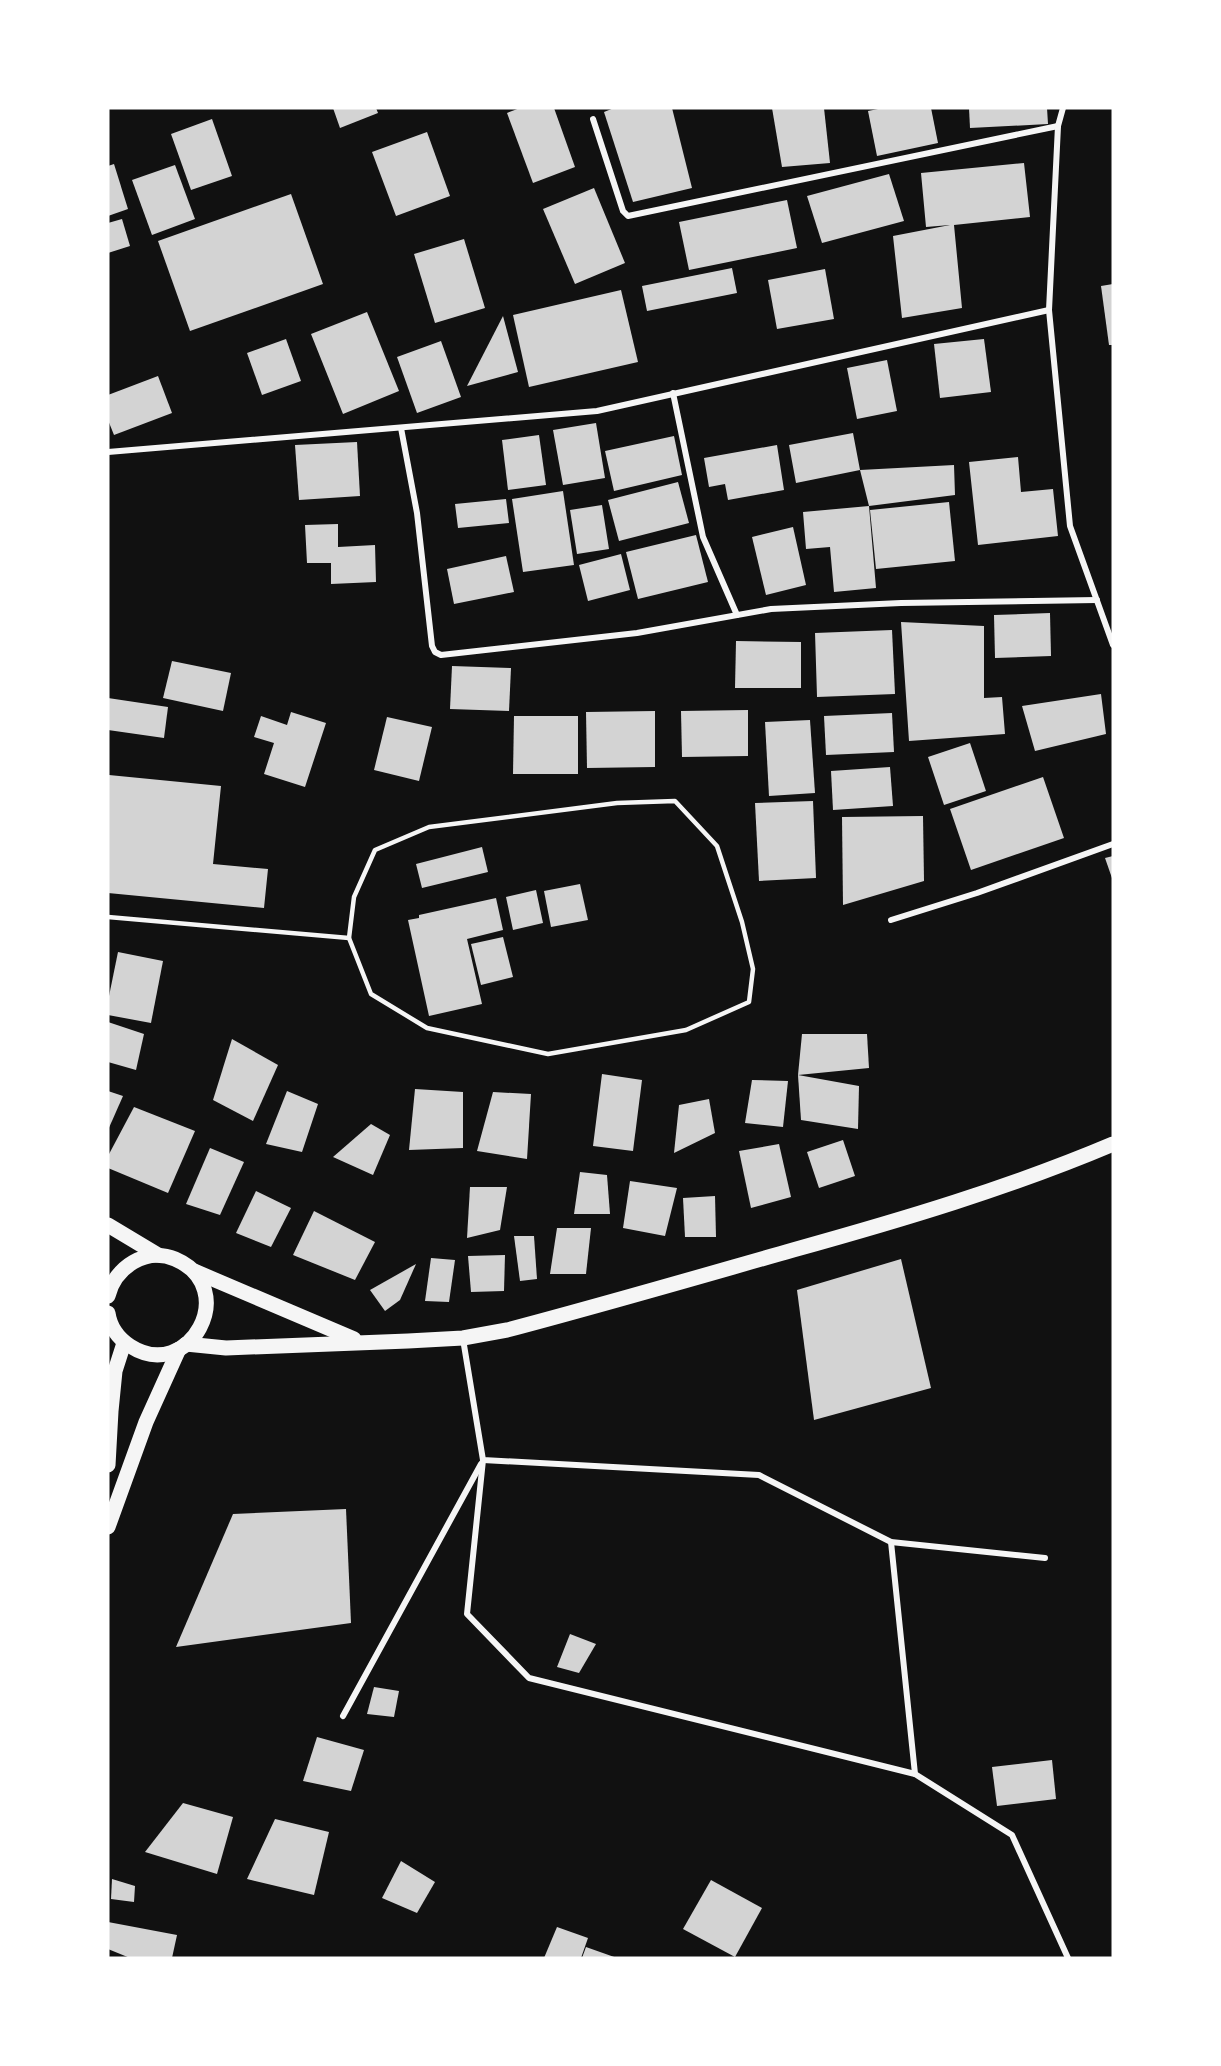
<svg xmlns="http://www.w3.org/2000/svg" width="1221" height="2066" font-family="Signika,sans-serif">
	<rect width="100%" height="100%" fill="#111"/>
	<g fill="#d3d3d3">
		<path d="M333 108H376L378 113 340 128Z"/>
		<path d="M520 108H554L575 167 533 183 507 113Z"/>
		<path d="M614 108H672L692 188 633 202 604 112Z"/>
		<path d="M772 108H824L830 163 782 167Z"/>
		<path d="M883 108H931L938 143 877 156 868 111Z"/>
		<path d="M969 108H1047L1048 124 970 128Z"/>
		<path d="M212 119 232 176 191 190 171 134Z"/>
		<path d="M427 132 450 196 396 216 372 152Z"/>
		<path d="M1024 163 1030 217 954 225 962 308 902 318 893 236 950 225 926 227 921 173Z"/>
		<path d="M114 164 128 209 108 216V166Z"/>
		<path d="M175 165 195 219 152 235 132 180Z"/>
		<path d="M889 174 904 221 822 243 807 196Z"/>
		<path d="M594 188 625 263 575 284 543 209Z"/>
		<path d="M291 194 323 284 190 331 158 241Z"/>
		<path d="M787 200 797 248 689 270 679 222Z"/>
		<path d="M122 219 130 246 108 253V223Z"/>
		<path d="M464 239 485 308 435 323 414 254Z"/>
		<path d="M732 268 737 293 647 311 642 286Z"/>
		<path d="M825 269 834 319 777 329 768 280Z"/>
		<path d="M1113 284V345H1109L1101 286Z"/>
		<path d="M621 290 638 362 529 387 513 315Z"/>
		<path d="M367 312 399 391 343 414 311 334Z"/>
		<path d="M503 316 518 372 467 386Z"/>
		<path d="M286 339 301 381 262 395 247 353Z"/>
		<path d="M984 339 991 392 940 398 934 344Z"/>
		<path d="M441 341 461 397 417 413 397 357Z"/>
		<path d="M887 360 897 411 857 419 847 368Z"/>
		<path d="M158 376 172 413 114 435 108 420V395Z"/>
		<path d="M596 423 605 478 563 485 553 430Z"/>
		<path d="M853 433 860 470 954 465 955 495 869 506 860 470 796 483 789 445Z"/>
		<path d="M539 435 546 485 508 490 502 440Z"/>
		<path d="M674 436 682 475 614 491 605 451Z"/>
		<path d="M357 442 360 496 299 500 295 445Z"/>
		<path d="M777 445 784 490 728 500 725 484 709 487 704 458Z"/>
		<path d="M1018 457 1021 492 1053 489 1058 536 978 545 969 462Z"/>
		<path d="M678 482 689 523 619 541 608 500Z"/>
		<path d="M563 491 574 565 523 572 512 499Z"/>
		<path d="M506 499 509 523 458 528 455 504Z"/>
		<path d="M949 502 955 561 876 569 870 510Z"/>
		<path d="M602 505 609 549 577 554 570 510Z"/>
		<path d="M869 506 876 588 834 592 830 547 806 549 803 512Z"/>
		<path d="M338 524V547L375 545 376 582 331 584V563H307L305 525Z"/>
		<path d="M793 527 806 585 766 595 752 537Z"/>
		<path d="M696 535 708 582 638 599 626 552Z"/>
		<path d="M621 554 630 590 588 601 579 565Z"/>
		<path d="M506 556 514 592 454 604 447 569Z"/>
		<path d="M1050 613 1051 656 995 658 994 615Z"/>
		<path d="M901 622 984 626V698L1002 697 1005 734 909 741Z"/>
		<path d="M892 630 895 694 817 697 815 633Z"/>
		<path d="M736 641 801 642V688H735Z"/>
		<path d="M172 661 231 673 223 711 163 698Z"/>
		<path d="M452 666 511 668 509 711 450 709Z"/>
		<path d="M1101 694 1106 734 1035 751 1022 706Z"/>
		<path d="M108 698 168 707 164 738 108 730Z"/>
		<path d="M748 710V756L682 757 681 711Z"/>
		<path d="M655 711V767L587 768 586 712Z"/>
		<path d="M291 712 326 723 305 787 264 774 274 743 254 737 261 716 287 725Z"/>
		<path d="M892 713 894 752 826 755 824 716Z"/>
		<path d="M514 716H578V774H513Z"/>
		<path d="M387 717 432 727 419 781 374 770Z"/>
		<path d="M810 720 815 793 769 796 765 722Z"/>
		<path d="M970 743 986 791 944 805 928 757Z"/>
		<path d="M890 767 893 806 833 810 831 771Z"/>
		<path d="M109 775 221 786 213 864 268 869 264 908 108 893Z"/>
		<path d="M1043 777 1064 838 971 870 950 809Z"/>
		<path d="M813 801 816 878 759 881 755 803Z"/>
		<path d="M923 816 924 881 843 905 842 817Z"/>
		<path d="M482 847 488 872 422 888 416 864Z"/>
		<path d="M1113 856V881L1105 858Z"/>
		<path d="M580 884 588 920 551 927 544 891Z"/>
		<path d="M536 890 543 923 513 930 506 897Z"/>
		<path d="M496 898 503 930 467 939 482 1004 429 1016 408 920 419 918V915Z"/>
		<path d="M503 937 513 977 481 985 471 944Z"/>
		<path d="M118 952 163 961 151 1023 108 1015V1001Z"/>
		<path d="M108 1022 144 1034 136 1070 108 1062Z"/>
		<path d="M802 1034H867L869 1068 798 1075Z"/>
		<path d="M232 1039 278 1065 253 1121 213 1100Z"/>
		<path d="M602 1074 642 1080 633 1151 593 1146Z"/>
		<path d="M798 1075 859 1086 858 1129 801 1120Z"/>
		<path d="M752 1080 788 1081 783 1127 745 1123Z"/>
		<path d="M415 1089 463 1092V1148L409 1150Z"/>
		<path d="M108 1091 123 1096 108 1130Z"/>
		<path d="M287 1091 318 1104 302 1152 266 1144Z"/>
		<path d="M493 1092 531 1094 527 1159 477 1151Z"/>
		<path d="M709 1099 715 1133 674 1153 679 1105Z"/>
		<path d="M134 1107 195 1131 168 1193 108 1168V1156Z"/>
		<path d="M371 1124 390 1135 373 1175 333 1157Z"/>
		<path d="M843 1140 855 1176 819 1188 807 1152Z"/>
		<path d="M779 1144 791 1197 751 1208 739 1151Z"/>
		<path d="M210 1148 244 1162 220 1215 186 1204Z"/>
		<path d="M580 1172 607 1175 610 1214H574Z"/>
		<path d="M630 1181 677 1188 665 1236 623 1228Z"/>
		<path d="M470 1187H507L500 1230 467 1238Z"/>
		<path d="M256 1191 291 1208 271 1247 236 1233Z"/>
		<path d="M715 1196 716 1237H685L683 1198Z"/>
		<path d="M314 1211 375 1242 355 1280 293 1255Z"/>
		<path d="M557 1228H591L586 1274H550Z"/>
		<path d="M514 1236H534L537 1279 520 1281Z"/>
		<path d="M505 1255 504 1291 471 1292 468 1256Z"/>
		<path d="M431 1258 455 1260 449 1302 425 1301Z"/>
		<path d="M901 1259 931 1388 814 1420 797 1290Z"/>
		<path d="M416 1264 400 1300 385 1311 370 1290Z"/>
		<path d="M346 1509 351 1623 176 1647 233 1514Z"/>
		<path d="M570 1634 596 1644 579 1673 557 1667Z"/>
		<path d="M374 1687 399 1691 394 1717 367 1714Z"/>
		<path d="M317 1737 364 1750 351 1791 303 1781Z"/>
		<path d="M1052 1760 1056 1799 997 1806 992 1767Z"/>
		<path d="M183 1803 233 1817 217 1874 145 1852Z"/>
		<path d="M275 1819 329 1832 314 1895 247 1879Z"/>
		<path d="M401 1861 435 1882 417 1913 382 1898Z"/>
		<path d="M112 1879 135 1886 134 1902 111 1899Z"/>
		<path d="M711 1880 762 1908 735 1957 683 1929Z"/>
		<path d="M108 1922 177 1935 172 1958H130L108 1949Z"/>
		<path d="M557 1927 588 1938 581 1958H544Z"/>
		<path d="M586 1947 617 1958H582Z"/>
	</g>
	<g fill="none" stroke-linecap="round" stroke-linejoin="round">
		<g stroke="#f5f5f5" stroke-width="4.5">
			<path d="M675 801 717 846 742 922 753 969 749 1002 686 1030 548 1054 427 1028 371 994 349 938 354 897 375 850 429 827 617 803Z"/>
			<path d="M108 917 349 938"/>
		</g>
		<g stroke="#f5f5f5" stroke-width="6">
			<path d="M1063 108 1058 126 1049 310 1070 526 1113 645"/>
			<path d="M593 119 623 211 628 216 1058 126"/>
			<path d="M673 393 703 537 737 615"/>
			<path d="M401 428 417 513 432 646 435 652 441 655 637 633 771 609 901 603 1097 600"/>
			<path d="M108 452 597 411 1049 310"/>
			<path d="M891 920 977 893 1113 844"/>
			<path d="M463 1339 483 1460 759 1475 891 1542 1045 1558"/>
			<path d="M483 1460 467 1614 529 1678 915 1774"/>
			<path d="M891 1542 915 1774 1012 1835 1068 1958"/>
			<path d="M343 1716 481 1464"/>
		</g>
		<g stroke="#f5f5f5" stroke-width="15">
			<path d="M108 1225 158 1255"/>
			<path d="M194 1271 354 1339"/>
			<path d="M108 1296C115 1267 146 1247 175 1259 242 1288 189 1384 130 1346 118 1338 110 1327 108 1313"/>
			<path d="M186 1344 226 1348 408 1341 463 1338 507 1330C602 1305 698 1277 793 1250 901 1220 1009 1188 1113 1144"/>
			<path d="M108 1465 111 1411 115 1371 124 1343"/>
			<path d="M108 1527 146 1422 179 1349"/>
		</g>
	</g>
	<rect width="1221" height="2066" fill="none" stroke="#ffffff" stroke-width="219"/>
</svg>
